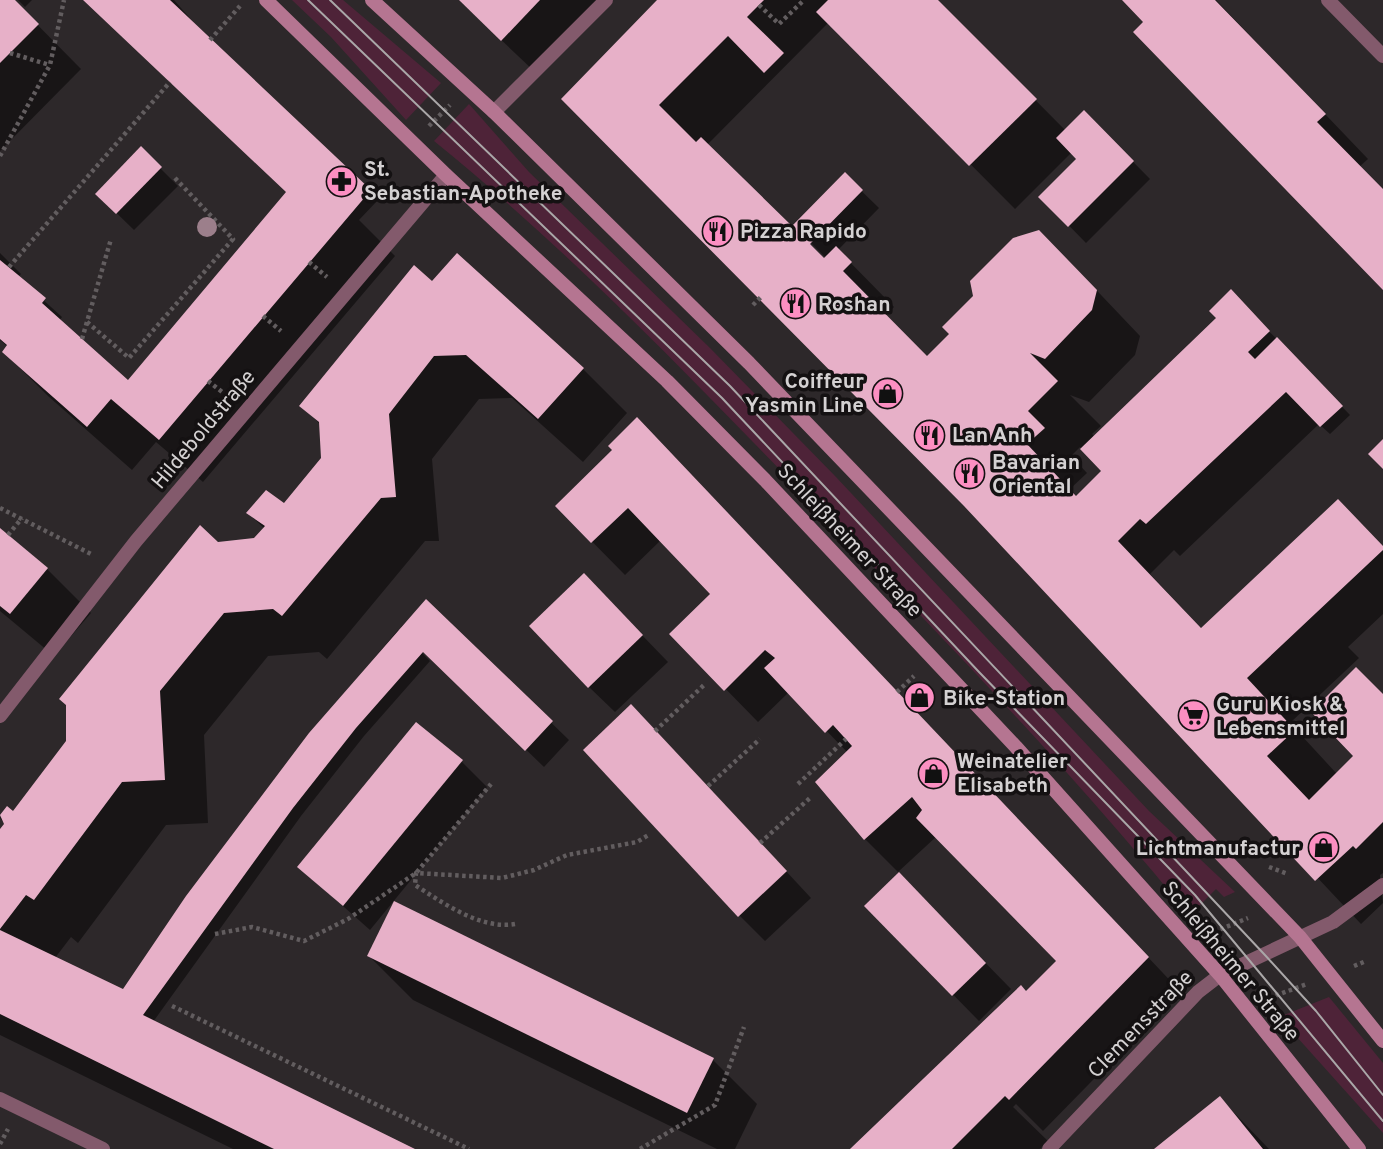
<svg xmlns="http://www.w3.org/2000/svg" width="1383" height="1149" font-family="Overpass,sans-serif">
	<rect width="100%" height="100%" fill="#2d282a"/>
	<g fill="#4e2338">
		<path d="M292 0H343L441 83 406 120 331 37Z"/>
		<path d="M469 104 529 172 710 348 836 477 1149 811 1235 892 1224 897 1216 889 1197 908 1187 913C1071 770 942 637 814 505 692 379 570 251 434 141Z"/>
		<path d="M1329 997 1383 1063V1133L1279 1017Z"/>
	</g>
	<g fill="#0007" fill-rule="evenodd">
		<path d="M0 0H13L81 69 0 151Z"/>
		<path d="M18 0H32L25 7Z"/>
		<path d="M83 0H174L208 39 378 200 359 220 395 256 203 482 156 442 132 470 48 396 4 352 8 347 0 340V253L21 274 18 277 62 317 59 321 129 382 288 193Z"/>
		<path d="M459 0H597L535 72Z"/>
		<path d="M662 0H936L1066 131 1084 112 1150 179 1086 243 1041 197 1079 159 1072 152 1015 209 829 22 707 145 824 260 826 258 794 226 845 175 879 208 838 250 894 307 885 316 927 358 1083 276 1140 336 1135 355 1089 402 1070 395 1101 426 1092 434 1095 437 1216 321 1231 292 1350 415 1330 434 1319 424 1180 556 1174 550 1150 574 1202 629 1383 547V614L1348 647 1359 658 1290 723 1337 774 1356 756 1383 697V873L1380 875 1383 903 1361 924 966 504 563 99ZM1080 447 1104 471 1077 497 1070 489 1087 473 1071 456Z"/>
		<path d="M1124 0H1216L1368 159 1359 167 1383 192V288Z"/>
		<path d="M141 149 178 186 134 230 97 194Z"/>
		<path d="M432 284 583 369 627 413 583 462 512 398 479 399 432 459 439 541H425L327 659 319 652 268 656 204 735 208 823 166 825 78 943 71 937 55 958 123 992 310 734 398 630 405 636 407 634 401 627 426 601 569 740 544 767 421 648 419 650 430 661 364 736 301 816 153 1022 410 1149H233L0 1035V833L6 825 0 818 7 809 14 814 217 543 255 540 265 529 248 513 284 505 322 459 321 425 302 406Z"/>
		<path d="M670 452 1180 991 1043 1131 1016 1104 1013 1107 1048 1141 1040 1149H853L954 1049 957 1051 1027 993 1059 961 937 836 898 872 865 839 848 753 789 692 758 722 672 634 713 594 661 540 625 575 557 506Z"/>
		<path d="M0 530 47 569 91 613 54 656 0 611Z"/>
		<path d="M609 601 668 662 615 712 589 687Z"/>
		<path d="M657 732 811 898 765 941 740 916Z"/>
		<path d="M461 761 487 787 370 930 299 867Z"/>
		<path d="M924 900 1011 989 979 1021 866 906Z"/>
		<path d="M395 904 713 1060 757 1104 735 1149H717L413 1000 369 956Z"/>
		<path d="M1220 1098 1269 1149H1156Z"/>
	</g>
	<g fill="#e7b0c8">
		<path d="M0 0H15L39 24 0 63Z"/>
		<path d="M83 0H170L371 190 159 440 111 399 87 427 2 352 7 345 0 339V260L46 298 42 303 128 380 286 192Z"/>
		<path d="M459 0H540L501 41Z"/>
		<path d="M657 0H764L747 17 784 53 764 73 728 36 659 105 696 142 701 137 792 226 845 172 863 190 810 244 824 258 836 246 852 262 843 271 927 356 949 334 942 327 973 296 970 281 1013 238 1039 230 1097 290 1092 310 1045 359 1030 353 1058 381 1028 411 1045 428 1027 444 1076 496 1101 471 1080 449 1216 318 1209 311 1231 289 1270 331 1248 352 1255 359 1277 337 1343 406 1320 427 1286 392 1146 524 1140 519 1118 541 1201 628 1338 499 1383 546V550L1247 678 1295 730 1267 756 1309 800 1353 756 1311 712 1356 667 1383 694V822L1356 849 1353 846 1315 881 964 506 561 99Z"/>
		<path d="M828 0H938L1037 99 969 166 816 12Z"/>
		<path d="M1122 0H1215L1326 114 1317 122 1383 189V290L1133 32 1143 22Z"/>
		<path d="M1084 110 1134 161 1068 227 1038 197 1076 159 1056 138Z"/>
		<path d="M141 146 162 167 116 214 95 194Z"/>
		<path d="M457 253 584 368 538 419 466 355 434 356 389 414 396 497 381 498 282 616 273 609 224 613 160 691 165 780 122 782 34 900 26 895 0 929V829L4 824 0 815 7 806 13 811 66 741V705L59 699 200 525 218 542 254 538 265 526 246 513 266 490 284 503 321 458 319 422 299 406 414 265 432 281Z"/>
		<path d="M637 417 1149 957 1009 1100 1005 1096 952 1149H850L1021 985 1026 991 1056 961 916 818 922 810 912 797 864 840 815 782 852 746 833 725 825 733 764 668 775 658 765 650 724 691 669 634 710 594 628 508 591 543 555 506 612 450 608 446Z"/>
		<path d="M1383 439V469L1368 454Z"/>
		<path d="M0 528 48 568 10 614 0 606Z"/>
		<path d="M584 573 643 635 588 688 529 626Z"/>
		<path d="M426 599 553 721 525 751 423 652 356 728 293 808 143 1015 415 1149H274L0 1014V930L123 989 186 896 309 733Z"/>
		<path d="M631 704 787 871 738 917 583 750Z"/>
		<path d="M416 722 463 760 343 906 297 867Z"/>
		<path d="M899 872 986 963 952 996 864 906Z"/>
		<path d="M394 901 714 1058 687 1113 367 956Z"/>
		<path d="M1220 1096 1263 1149H1154Z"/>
	</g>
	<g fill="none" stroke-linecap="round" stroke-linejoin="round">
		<g stroke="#625d5f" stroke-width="4.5" stroke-dasharray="3.5 3.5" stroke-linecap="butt">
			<path d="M759 5 779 24 804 0"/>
			<path d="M210 40 240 6"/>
			<path d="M10 53 50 65"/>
			<path d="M429 126 450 105"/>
			<path d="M0 156 50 65 64 0"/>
			<path d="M309 262 327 277"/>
			<path d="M9 267 170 82"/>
			<path d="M753 305 761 297"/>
			<path d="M263 316 281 331"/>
			<path d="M87 322 129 358 233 239 173 176"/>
			<path d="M82 339 111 239"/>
			<path d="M208 381 226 395"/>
			<path d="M0 508 93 555"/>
			<path d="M8 535 22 518"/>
			<path d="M897 692 914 676"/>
			<path d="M655 731 704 685"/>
			<path d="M798 784 846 739"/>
			<path d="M708 786 760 739"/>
			<path d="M760 843 810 798"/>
			<path d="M1269 867 1288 874"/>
			<path d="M515 924C481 930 443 903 415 885L416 873 502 878 534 870 567 855 637 842 650 834"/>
			<path d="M1214 932 1248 918"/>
			<path d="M215 934 252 927 304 941 348 919 416 873 491 784"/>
			<path d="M1354 966 1366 961"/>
			<path d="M1269 998 1307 984"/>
			<path d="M172 1006 469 1149"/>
			<path d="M0 1144 8 1129"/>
			<path d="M640 1149 715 1105 744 1027"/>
		</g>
		<g stroke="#835a6c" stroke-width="14">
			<path d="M1328 0 1383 56"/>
			<path d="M494 112 606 0"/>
			<path d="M0 716 136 541 446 175"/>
			<path d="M0 1099 103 1149"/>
			<path d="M1049 1149 1198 992 1220 975 1333 922 1383 885"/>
		</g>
		<g stroke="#b57591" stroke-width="14">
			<path d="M266 0 446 175 667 381 765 480 1016 747 1220 975 1359 1149"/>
			<path d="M372 0 494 112 749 363 1300 937 1383 1041"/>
		</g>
		<g stroke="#aaa7a8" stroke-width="2">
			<path d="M308 0 722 398 979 672 1195 895 1383 1121"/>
			<path d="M330 0 730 386 1264 954 1316 1011 1383 1095"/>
		</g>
	</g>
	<circle fill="#9c7f8b" cx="207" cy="227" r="10"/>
	<defs>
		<symbol id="pharmacy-disc" viewBox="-11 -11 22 22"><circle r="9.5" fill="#fc8fc2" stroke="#141112"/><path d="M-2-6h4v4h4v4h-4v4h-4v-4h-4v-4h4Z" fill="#111"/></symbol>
		<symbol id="restaurant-disc" viewBox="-11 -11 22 22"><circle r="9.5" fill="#fc8fc2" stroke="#141112"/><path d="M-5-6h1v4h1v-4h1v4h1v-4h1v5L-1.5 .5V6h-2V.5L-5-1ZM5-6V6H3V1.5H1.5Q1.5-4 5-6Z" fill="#111"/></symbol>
		<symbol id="shop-disc" viewBox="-11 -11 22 22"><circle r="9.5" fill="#fc8fc2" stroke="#141112"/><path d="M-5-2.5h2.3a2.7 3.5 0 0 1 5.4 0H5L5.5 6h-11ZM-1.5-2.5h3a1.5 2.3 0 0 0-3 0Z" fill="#111"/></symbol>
		<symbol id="supermarket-disc" viewBox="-11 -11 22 22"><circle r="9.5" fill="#fc8fc2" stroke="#141112"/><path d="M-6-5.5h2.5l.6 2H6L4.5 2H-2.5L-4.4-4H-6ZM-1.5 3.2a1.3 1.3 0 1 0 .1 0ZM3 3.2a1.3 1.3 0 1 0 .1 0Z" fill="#111"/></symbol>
	</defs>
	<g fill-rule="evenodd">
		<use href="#pharmacy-disc" x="324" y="164" width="35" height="35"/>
		<use href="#restaurant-disc" x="700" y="214" width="35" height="35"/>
		<use href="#restaurant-disc" x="778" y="286" width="35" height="35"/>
		<use href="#shop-disc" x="870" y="376" width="35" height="35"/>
		<use href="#restaurant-disc" x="912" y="418" width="35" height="35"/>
		<use href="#restaurant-disc" x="952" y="456" width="35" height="35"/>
		<use href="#shop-disc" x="902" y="680" width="35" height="35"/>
		<use href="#supermarket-disc" x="1176" y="698" width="35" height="35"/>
		<use href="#shop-disc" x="916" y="756" width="35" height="35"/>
		<use href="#shop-disc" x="1306" y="830" width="35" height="35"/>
	</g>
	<g text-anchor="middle" stroke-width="7" stroke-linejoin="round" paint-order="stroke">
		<g font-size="21" font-weight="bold" fill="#d4d1d2" stroke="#141112" text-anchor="start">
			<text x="364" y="176">St.<tspan x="364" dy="24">Sebastian-Apotheke</tspan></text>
			<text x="740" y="238">Pizza Rapido</text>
			<text x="818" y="311">Roshan</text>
			<text x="864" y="388" text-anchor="end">Coiffeur<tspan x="864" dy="24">Yasmin Line</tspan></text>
			<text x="952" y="442">Lan Anh</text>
			<text x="992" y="469">Bavarian<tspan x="992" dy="24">Oriental</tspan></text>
			<text x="943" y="705">Bike-Station</text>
			<text x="1216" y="711">Guru Kiosk &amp;<tspan x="1216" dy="24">Lebensmittel</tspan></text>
			<text x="957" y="768">Weinatelier<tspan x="957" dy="24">Elisabeth</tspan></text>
			<text x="1300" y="855" text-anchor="end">Lichtmanufactur</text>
		</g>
		<g font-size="21" fill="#d4d1d2" stroke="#141112">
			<text transform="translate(203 429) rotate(-50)" y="7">Hildeboldstraße</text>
			<text transform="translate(850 540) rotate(47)" y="7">Schleißheimer Straße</text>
			<text transform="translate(1231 961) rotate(50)" y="7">Schleißheimer Straße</text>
			<text transform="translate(1140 1024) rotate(-46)" y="7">Clemensstraße</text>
		</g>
	</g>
</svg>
